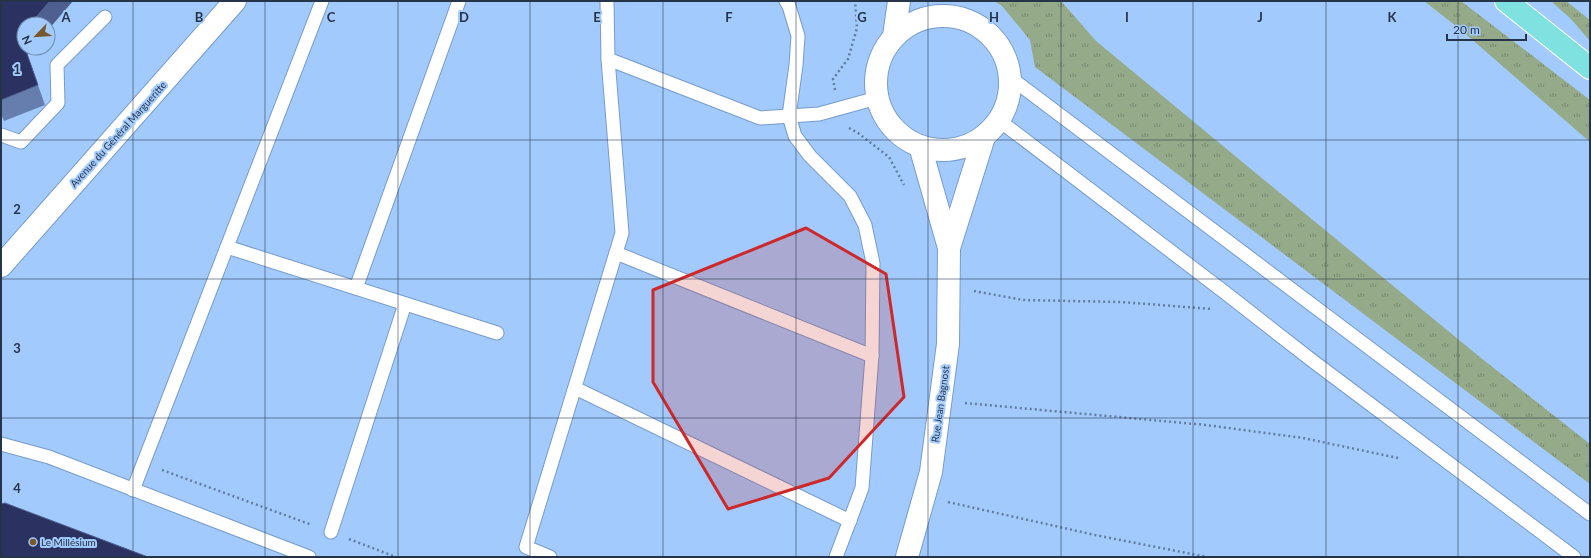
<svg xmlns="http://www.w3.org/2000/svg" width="1591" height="558" font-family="Lato,sans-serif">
	<defs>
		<pattern id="grass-tufts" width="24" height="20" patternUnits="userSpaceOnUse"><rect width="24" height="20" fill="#95aa89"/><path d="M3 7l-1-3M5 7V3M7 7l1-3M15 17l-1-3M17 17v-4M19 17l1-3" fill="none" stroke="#798b72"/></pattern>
	</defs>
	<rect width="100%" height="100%" fill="#a2cafc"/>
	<g fill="url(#grass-tufts)">
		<path d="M994 1H1061L1096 41 1269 184 1481 358 1590 444V484L1035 67 1030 40 1002 6Z"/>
		<path d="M1424 1H1461L1590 100V142L1461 30Z"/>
		<path d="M1551 1H1566L1590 20V41L1571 19Z"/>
	</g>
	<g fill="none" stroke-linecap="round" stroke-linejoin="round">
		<defs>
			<g id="service">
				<path d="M607 1 608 59"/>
				<path d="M786 1 789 6 798 36 796 65 789 116 795 136 810 156 850 196 865 225 873 263 872 356 862 488 836 557"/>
				<path d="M1011 78 1590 514"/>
				<path d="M1000 121 1223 291 1314 362 1574 557"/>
				<path d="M1 135 21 142 58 103 57 65 105 17"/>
				<path d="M227 247 497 333"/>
				<path d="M616 253 872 356"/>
				<path d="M356 288 459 1"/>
				<path d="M575 388 850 521"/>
				<path d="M1 444 49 457 309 557"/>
				<path d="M133 490 322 1"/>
				<path d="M331 532 405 304"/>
				<path d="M550 557 526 547 622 233 608 59 760 118 819 114 877 98"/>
			</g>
			<g id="minor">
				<circle cx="943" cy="83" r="67"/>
				<path d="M894 36 899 1"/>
				<path d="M949 248 984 137"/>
				<path d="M907 557 931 472 948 344 949 248 920 146"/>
			</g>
			<path id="tertiary" d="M1 266 235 1"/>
			<path id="primary" d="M1506 1 1590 68"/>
		</defs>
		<use href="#service" stroke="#769ccc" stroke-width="15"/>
		<use href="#minor" stroke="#769ccc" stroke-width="24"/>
		<use href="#tertiary" stroke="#769ccc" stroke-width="24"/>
		<use href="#primary" stroke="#fff" stroke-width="24"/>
		<g stroke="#627ea0" stroke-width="2.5" stroke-dasharray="2 3" stroke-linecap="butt">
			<path d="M835 90 833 79 848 59 857 28 855 1"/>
			<path d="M849 128 858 133 889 157 904 185"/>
			<path d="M974 291 1023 300 1121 302 1212 309"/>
			<path d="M965 403 1206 425 1303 438 1398 458"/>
			<path d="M162 470 312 525"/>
			<path d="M948 502 1095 535 1207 557"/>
			<path d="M349 539 396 557"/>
		</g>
		<use href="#service" stroke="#fff" stroke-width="13"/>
		<use href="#minor" stroke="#fff" stroke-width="22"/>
		<use href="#tertiary" stroke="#fff" stroke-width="22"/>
		<use href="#primary" stroke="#7fe2e1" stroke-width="22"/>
	</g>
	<path fill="#667eae" d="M1 1 24 48H33L27 54 45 105 4 121 1 114Z"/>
	<g fill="#4f6090">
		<path d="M50 1H73L48 30V24H30Z"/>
		<path d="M24 31V47L20 35Z"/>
		<path d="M25 48H33L27 55Z"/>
	</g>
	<g fill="#2b3261" stroke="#4f6090">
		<path d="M1 1H50L30 24H24V31L20 35 24 46V48H25L38 85 1 100Z"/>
		<path d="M5 503 148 557H1V504Z"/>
	</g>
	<path fill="#cd292a" fill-opacity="0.2" stroke="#cd292a" stroke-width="3" stroke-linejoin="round" d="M806 228 886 274 904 397 829 478 728 509 653 382V290Z"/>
	<path fill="none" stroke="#253448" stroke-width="1" stroke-opacity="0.55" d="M133 1V557M265 1V557M398 1V557M530 1V557M663 1V557M796 1V557M928 1V557M1061 1V557M1193 1V557M1326 1V557M1458 1V557M1 140H1590M1 279H1590M1 418H1590"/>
	<circle fill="#76582c" stroke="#a2cafc" stroke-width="1.5" cx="33" cy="542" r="4"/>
	<g text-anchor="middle" stroke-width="4" stroke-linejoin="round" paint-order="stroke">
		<g font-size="10" fill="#253448" stroke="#a2cafc">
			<text transform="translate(118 134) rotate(-48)" y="4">Avenue du Général Margueritte</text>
			<text transform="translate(940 404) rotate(-82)" y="4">Rue Jean Bagnost</text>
		</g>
		<g font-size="10" fill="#253448" stroke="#a2cafc" text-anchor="start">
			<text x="41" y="546">Le Millésium</text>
		</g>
	</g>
	<g font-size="13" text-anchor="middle" font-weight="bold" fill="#253448" stroke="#a2cafc" stroke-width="4" stroke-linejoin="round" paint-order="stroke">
		<text x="66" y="22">A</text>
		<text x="199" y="22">B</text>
		<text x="331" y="22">C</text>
		<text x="464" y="22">D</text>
		<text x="597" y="22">E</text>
		<text x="729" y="22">F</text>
		<text x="862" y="22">G</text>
		<text x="994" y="22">H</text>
		<text x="1127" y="22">I</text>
		<text x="1260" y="22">J</text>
		<text x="1392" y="22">K</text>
		<text x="17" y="74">1</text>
		<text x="17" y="214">2</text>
		<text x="17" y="353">3</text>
		<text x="17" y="493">4</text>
	</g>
	<rect width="1591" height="558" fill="none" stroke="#253448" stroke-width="4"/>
	<g transform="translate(36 36) rotate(245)"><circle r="19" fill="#a2cafc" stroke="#708eb4"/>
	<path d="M0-3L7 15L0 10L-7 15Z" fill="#76582c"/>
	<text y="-6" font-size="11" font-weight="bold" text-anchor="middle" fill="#253448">N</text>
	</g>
	<path d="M1447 34v6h79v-6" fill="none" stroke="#253448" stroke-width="2"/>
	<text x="1453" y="34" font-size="12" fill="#253448" stroke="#a2cafc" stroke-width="3" paint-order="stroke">20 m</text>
</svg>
